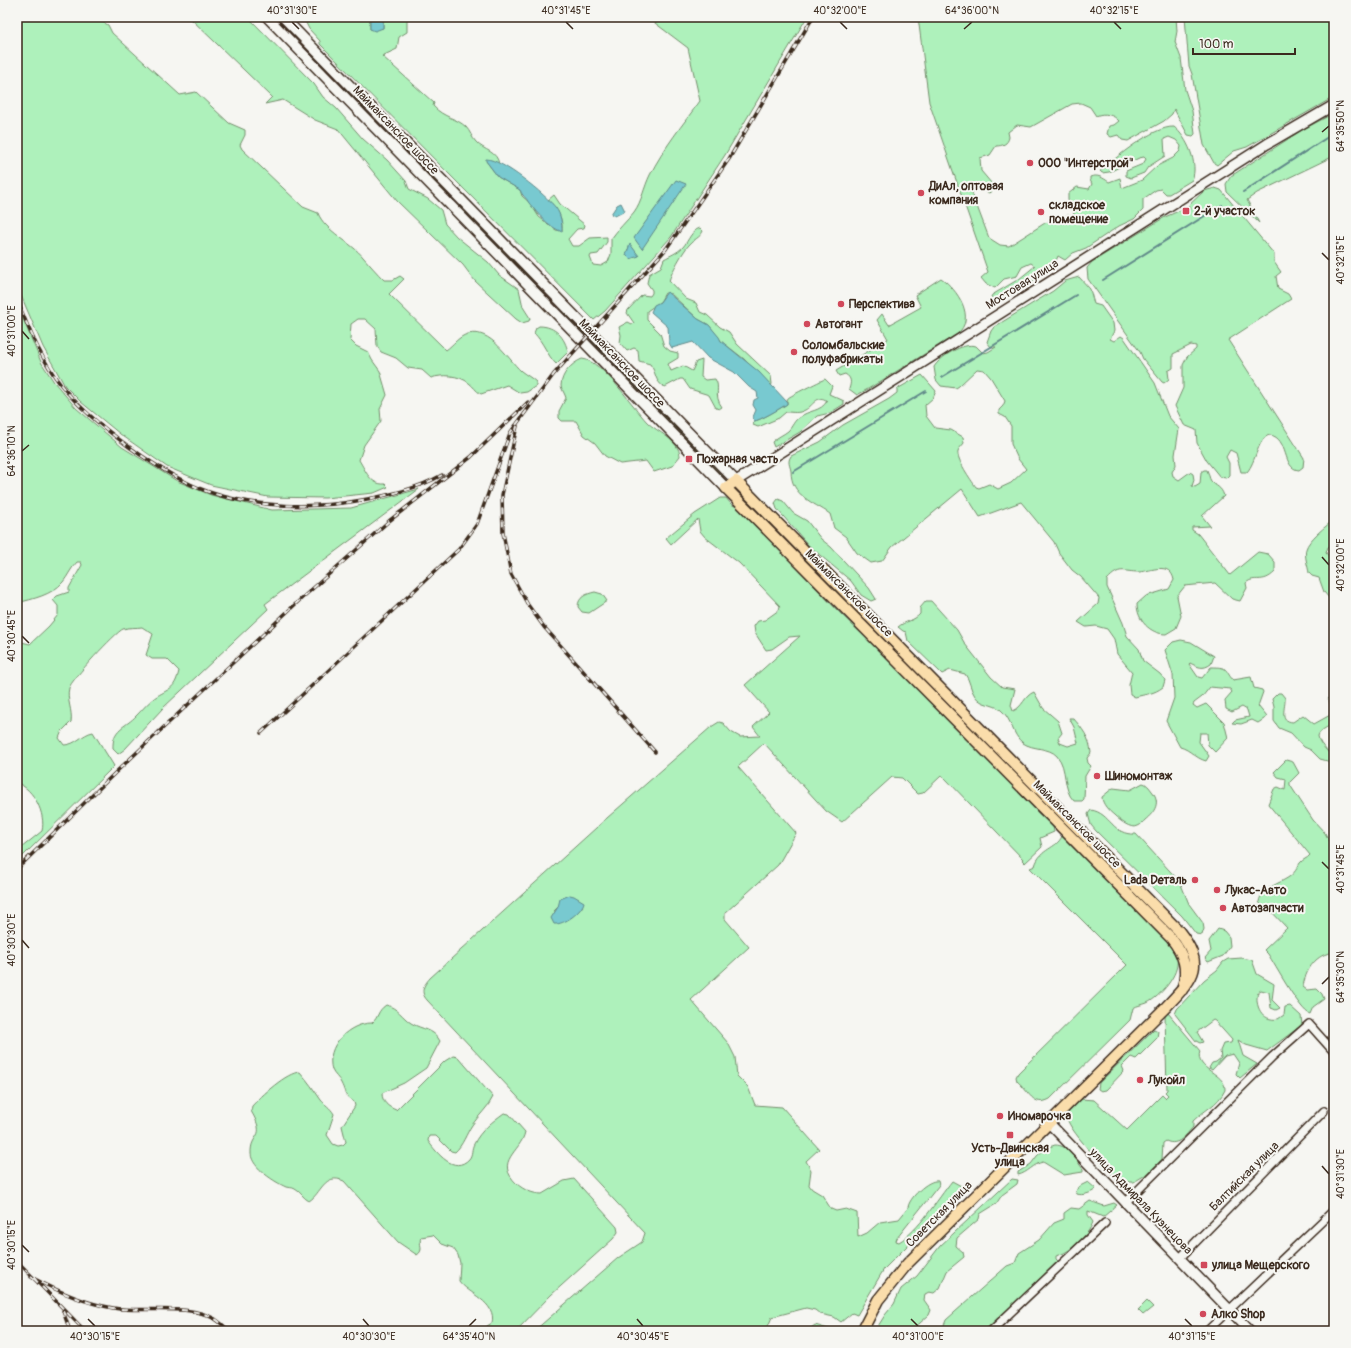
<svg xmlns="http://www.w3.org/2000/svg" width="1351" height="1348" font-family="Pangolin,sans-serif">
	<rect width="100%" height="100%" fill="#f6f6f2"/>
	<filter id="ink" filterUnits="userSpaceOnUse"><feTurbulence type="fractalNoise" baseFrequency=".025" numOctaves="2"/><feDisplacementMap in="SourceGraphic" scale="8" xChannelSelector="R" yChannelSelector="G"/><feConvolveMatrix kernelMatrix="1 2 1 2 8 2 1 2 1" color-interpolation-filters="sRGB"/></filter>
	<g filter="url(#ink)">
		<g fill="#aef1bb" stroke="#748e6c" fill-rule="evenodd">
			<path d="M17 17H94L108 25 112 33 180 95 196 92 229 123 245 130V135L240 145 242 149 303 207 318 213C324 230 352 243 363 257 370 265 377 273 384 280H393L400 276 404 279 389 294 446 350C453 345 459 336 468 334 491 328 507 358 521 371 526 375 532 378 536 382V386L527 392 520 393 507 385 481 394C476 391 473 386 469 383 459 375 443 374 431 378L422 370 408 368 396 358 381 352 377 346 376 329 365 319H358L351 324 350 340 356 346 368 352 372 360 380 371 387 395 380 409 381 421 364 445 359 460C366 471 370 485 385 484L388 487 374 493 325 498 268 497 211 485 167 467 120 434 81 402 65 386 43 347 17 286Z"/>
			<path d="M189 17H248L314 84 323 97 336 108 363 139 387 160 406 181 409 189 428 199 441 210 445 224 457 237 488 262 499 275 519 289 523 307 530 318 529 321 522 323 516 319 475 281 463 265 397 201 338 129 315 120 283 100 265 104 272 97Z"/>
			<path d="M271 17H277L547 292 545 296Z"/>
			<path d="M303 17H370V29L383 28V17H407V32L399 37 397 49 382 56 434 103 433 106C444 118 457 118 466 127 470 131 472 138 476 142 484 151 498 151 499 165L486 161 498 177 520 190 522 196 530 203 539 217 556 230 562 231C563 218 558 209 548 200L554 195 560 204 585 225 584 228 577 229 568 239 572 246H579L590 238 607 237V242L598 254 591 255 590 257 593 265 601 266 608 262 611 254V239C617 230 627 221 634 212 642 201 644 187 650 175 663 149 683 124 700 101L688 48 647 17H807L725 155 671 237 605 311 594 320 320 44V41L309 29Z"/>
			<path d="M918 17H1176L1177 31 1175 42 1181 58 1185 90 1192 111 1195 134 1193 136 1188 135 1174 109 1172 114 1164 121 1128 141 1122 140 1118 135 1111 137 1107 134 1109 126 1114 125 1119 121C1114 115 1104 112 1096 116L1090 107 1081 103 1072 104 1031 127 1017 125 1008 132 1009 137C1008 144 1002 146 996 146L990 155 980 158 981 171 992 184 993 190 989 193 982 189 974 188 972 193 989 238 1000 245 1009 246 1045 223 1068 215 1073 217 1074 212 1068 200V194L1077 187 1089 189 1092 184 1090 180V177C1098 174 1103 178 1109 182L1120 178 1122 188 1142 180 1157 166 1173 158 1180 151 1181 146 1176 140 1169 137 1164 139 1165 156 1148 167 1144 173 1131 178 1126 176V171L1143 164 1146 159 1144 157 1139 158 1109 172 1102 173 1100 171C1116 158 1153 126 1174 127 1187 137 1199 164 1192 180L1169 194H1166L1161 189 1156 190 1143 199V210L1134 219 1119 226 1086 248 1073 253 1065 260 1058 256 1053 268 1017 291 1000 301H994L991 297 992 295 1019 279 1035 266 1031 263 1022 267 1017 276 1004 279 995 288 986 284 981 278 988 272 929 102Z"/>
			<path d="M1185 17H1334V97L1247 147 1234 151 1217 165 1214 163 1204 145 1192 74 1189 66Z"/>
			<path d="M1334 113V156L1257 193 1247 200 1259 223 1227 192 1226 184 1231 176 1302 130Z"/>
			<path d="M1215 188 1221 190 1274 254V262L1281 272 1276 276 1278 289 1288 294 1291 299 1228 340 1304 458 1303 467 1299 470C1282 469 1289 438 1270 435 1258 437 1256 462 1247 472H1241L1236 453 1230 450 1226 457 1229 463V475L1226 478 1220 477 1207 461 1197 443 1196 430 1184 425 1175 406 1183 388V365L1187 357 1196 349V346L1191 345 1173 354V368L1168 371 1169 379 1164 383 1162 382 1143 359 1140 352 1088 279 1087 268 1092 262 1165 217 1181 210 1184 213 1190 209 1188 206 1204 191Z"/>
			<path d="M700 228 703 231C700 238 694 239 689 245 683 251 671 273 669 281L686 299 696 303 700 312 707 315 720 327 729 332 737 344 771 376 772 384 771 386 744 359 721 341 709 325 698 319 671 294 665 293 660 302 647 311V320L660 333 664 346 670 351 678 353V358L668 364 671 371 683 366 692 371 696 362 702 360 701 377 705 380 715 379C721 387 713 395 722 407L719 409 716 408 709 395 690 389 683 379H680L665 387C654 382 657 373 650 364L639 361 638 350 634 348 627 351 620 343 621 335 619 327 628 322 632 324 634 323 627 313 628 310 642 295 650 296 652 293V290L647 283 649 274 661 267 664 259C671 255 677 253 683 247 689 240 691 231 700 228Z"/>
			<path d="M1079 277 1090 289 1094 304 1101 306 1113 323 1114 331 1110 339 1114 341 1121 336 1124 338 1155 383 1168 416 1179 429 1175 455 1176 465 1172 472 1173 476 1179 480 1190 472 1193 474 1194 480 1192 486 1195 487 1200 484 1201 472 1204 470H1207C1209 474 1209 478 1211 481 1216 487 1221 486 1224 496L1202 516 1210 526 1192 527V530L1198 534 1230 575 1258 552 1268 554 1275 562V572C1262 585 1255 575 1246 583L1247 588 1240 601 1232 599 1215 583 1185 586 1177 596 1181 616 1176 628 1166 634C1150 634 1137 620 1137 604L1146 596 1169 589 1174 580C1170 561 1151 571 1139 572 1123 572 1120 566 1107 580V587L1123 623 1127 636 1139 649 1143 661 1160 674 1165 680 1163 687C1154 694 1146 694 1135 697L1130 694 1129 685 1132 672 1117 654 1114 639 1107 629 1096 626 1086 627 1078 622 1098 604 1099 598 1081 577 1072 570 1059 553 1054 542 1021 502 980 517 962 489 892 547 882 561 871 563 857 553 846 537 834 528 830 514C813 502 791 496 791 471 790 465 787 462 791 456L820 442 843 425 889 399 897 393V389L922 375 936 391 933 398 925 405 926 416 935 428 951 430 963 437 964 443C962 446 959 448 958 451 956 459 971 480 976 487L979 488 989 484 998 489 1011 483 1026 469 1018 459 1011 444V426L1005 417 999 414V410L1003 406 1005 401 991 378 984 370 977 369 959 386 956 388 941 386 936 380 934 367C940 357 963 342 976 346L983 353 988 352 996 347H991L987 342 991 331 994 327 1053 291 1065 281Z"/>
			<path d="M941 278C957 289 977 318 957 334L868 389 857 395 849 389C851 383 852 378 845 374L839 376 836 371 888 339 877 320 882 314 889 325 921 307 915 295Z"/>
			<path d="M17 304 41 362 54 382 76 408 122 447 177 481 211 495 272 510 351 508 419 489 265 604 268 609 163 708 125 749 118 754 113 749C112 728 125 728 137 715 143 709 149 701 157 696 171 688 175 688 179 671L167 659H152L146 655 153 634 142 627C136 628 129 627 123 629 116 632 71 680 69 688 66 699 73 711 71 722L62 731 59 738 64 745C76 745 82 734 93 732L114 766 22 857 19 856 21 848 42 831C46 814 34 789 17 783V641L30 644 49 626 58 615V606L53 600 57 596 69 592V588L82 565 81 562H77C71 568 68 576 63 582 52 595 33 599 17 603Z"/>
			<path d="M563 309 587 333 584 336 561 313Z"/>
			<path d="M539 326C556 326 565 338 568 352L556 364C547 355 544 343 534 333L536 328Z"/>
			<path d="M594 339 726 474 723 477 591 342Z"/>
			<path d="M582 359C602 360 633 407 647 422 657 432 679 440 680 456L672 466 654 472 646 461 620 464 605 456 595 443 584 435 576 421H562L559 418V411L566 398C565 394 562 390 561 386 561 374 572 363 582 359Z"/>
			<path d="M825 379 832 386 829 394 844 401V404L830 413 817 416 800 432 774 447 772 442C777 437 783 435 788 431 793 426 794 420 800 417 808 410 821 412 827 401 818 393 812 407 805 410 798 414 793 412 786 412L779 418 758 427 753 425 754 421C759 421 781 408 787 404 787 402 787 400 788 398 790 396 820 381 825 379Z"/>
			<path d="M720 498H726L731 504 740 509 841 614 903 673 1015 786 1023 797 1036 808 1037 812 1053 826 1054 832 1040 838 1042 847 1025 863 1022 860 1023 859 945 778 941 776 923 793 918 794 902 778 892 777 842 822 826 811 764 743 738 767 796 833 778 865 725 913V919L749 947 691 1000 728 1043 735 1057 737 1076 748 1087 755 1105 782 1107 819 1149 806 1161 811 1170 809 1185 812 1189 822 1195 831 1209 836 1211 846 1209 857 1213 858 1237 867 1233 880 1222 899 1219 908 1208C908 1199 928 1179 938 1181L939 1185 897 1238 896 1241 899 1242C919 1230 937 1200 952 1181L963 1187V1190L884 1269 857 1315 852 1313 841 1322 834 1317 820 1314 815 1310 806 1308 772 1317 766 1331H534L618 1258 642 1242 645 1233 427 1000C420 992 423 986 430 978L607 818 711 727 719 722 723 723 731 732 740 737 760 736 753 727 769 712 745 685 800 636 789 637 772 649 766 650 755 633 754 626 758 621 765 620 779 610 780 606 739 563 705 537 700 531 698 519 671 544 666 538 695 514ZM583 906 577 913 554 911 558 907Z"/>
			<path d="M778 499 783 501 793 513 807 521 821 539 831 547 869 588 876 599 871 601 861 595 851 581 809 546 777 509 775 503Z"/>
			<path d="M1334 520V547L1332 545 1328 547 1326 553 1334 562V604L1324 592 1319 578 1312 576 1309 573C1308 566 1304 556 1306 549 1308 540 1327 525 1334 520Z"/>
			<path d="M765 521 1061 817 1059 819Z"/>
			<path d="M595 592 602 594 607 601 589 613 582 612 578 607C578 597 586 594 595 592Z"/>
			<path d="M926 601H931L957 630 965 644 991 677 1002 687 1015 689 1011 705 1013 711C1023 707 1024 696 1034 692L1043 708 1058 721 1062 733 1058 738 1060 743 1068 746 1078 743 1074 727 1069 718H1073C1082 728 1090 738 1091 753L1087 758 1088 763 1091 766 1085 776 1084 799 1082 801H1074C1062 789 1068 768 1057 756 1049 747 1033 750 1023 743 1012 735 1012 719 1001 710 992 703 982 706 975 696 970 689 970 680 965 674L950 670 942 674 908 641 906 632 903 631 898 627C905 621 914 621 920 614V608Z"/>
			<path d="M1181 640 1191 642 1214 656 1211 664C1203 670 1198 667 1190 663L1189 664 1198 677 1202 678 1211 667C1230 667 1224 670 1233 680L1251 677 1254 688 1262 690 1263 692 1258 706 1267 717 1258 723 1252 720 1241 724 1232 723 1235 720 1249 717 1247 710 1242 707 1232 712 1226 709 1225 700 1232 692 1230 689 1210 687 1202 697 1194 703 1193 705 1197 708 1206 704 1224 722 1228 738 1215 752 1208 745 1207 733H1200L1199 742 1209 756 1206 761C1195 758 1191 750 1180 747L1166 721 1174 698 1173 675 1165 650 1173 642Z"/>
			<path d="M1278 693H1281L1285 698C1286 707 1278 721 1293 722L1303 715 1314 724 1332 714 1333 709 1328 699 1331 695 1334 696C1334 703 1336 714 1334 720 1331 728 1320 728 1318 736 1319 747 1334 753 1334 765L1331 762 1320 759 1311 750 1304 747 1291 733 1279 728 1274 721V707L1272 699Z"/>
			<path d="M1286 760 1293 762 1299 773 1290 782V785L1313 820 1325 833 1334 849V955L1330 953C1314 956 1305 972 1303 987L1307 990 1317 989 1322 994 1324 999 1313 1007 1310 1014C1300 1011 1275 965 1268 954L1264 950 1287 928 1270 910 1263 907 1259 902C1261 888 1279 884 1289 877 1295 873 1297 868 1300 863 1303 859 1307 859 1310 855L1268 804 1274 789 1278 787 1285 790 1286 779 1278 777 1274 772Z"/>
			<path d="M1143 783C1147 784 1149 787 1152 791 1161 802 1155 812 1145 820 1143 822 1141 825 1138 826 1131 830 1119 820 1114 815 1109 811 1102 804 1102 797L1113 788 1130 790Z"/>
			<path d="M1091 810C1111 813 1112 836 1136 834L1180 882 1189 904 1203 923 1204 929 1202 935 1196 934 1182 916 1096 831 1091 825 1088 814Z"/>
			<path d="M1074 831 1175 933 1173 935 1072 833Z"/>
			<path d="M1062 836 1166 940C1169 946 1175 952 1177 959 1180 974 1160 997 1147 1003 1142 1005 1138 1005 1133 1008L1130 1020 1050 1099C1033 1108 1029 1091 1017 1081L1016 1077 1018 1073 1127 965 1030 868 1035 866C1040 848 1057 849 1062 836Z"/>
			<path d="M1218 929 1224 931 1229 937 1230 946 1223 956 1208 962 1205 958 1211 951 1209 941Z"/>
			<path d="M1242 958 1252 960 1257 974 1274 984 1272 1000 1280 1008 1276 1010 1271 1008 1269 992 1261 990 1258 992C1254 1005 1262 1022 1278 1019L1284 1015 1285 1007 1290 1006 1301 1016 1302 1025 1267 1051 1246 1045 1238 1040 1243 1056 1257 1064 1240 1078 1236 1074 1239 1063 1233 1054 1225 1056 1212 1070 1209 1068 1212 1063 1216 1062 1221 1058 1220 1051 1223 1044 1231 1043 1232 1040 1215 1021 1213 1020 1197 1032 1203 1042 1200 1043 1196 1041 1175 1014 1177 1009 1204 980 1217 970 1223 962 1228 959Z"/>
			<path d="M386 1005C398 1008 402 1017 411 1023 422 1030 433 1028 440 1041L426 1068 404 1083 382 1093C382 1102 388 1107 396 1110L445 1061 453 1056 458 1057 493 1097C488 1108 478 1116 472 1125 466 1134 463 1145 455 1152L451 1151 436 1136H429L428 1141C437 1153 454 1175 469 1159 473 1154 471 1149 474 1144 480 1131 493 1121 504 1113L509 1114 525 1132C521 1152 493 1161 517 1184 524 1190 533 1194 542 1194L564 1181 574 1179 617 1227 618 1232 613 1239 551 1295 516 1331H485L487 1326 492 1323C497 1302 468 1294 459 1281L460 1263 458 1255 453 1248 442 1244 433 1235 421 1237C418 1244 425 1250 417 1255L398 1242 344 1181C324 1172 321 1194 309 1201 303 1198 301 1192 295 1189 292 1187 289 1188 286 1187 275 1182 252 1168 251 1154 250 1132 268 1140 251 1111L252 1106C261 1096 287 1072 300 1072 308 1081 314 1090 321 1100 325 1105 330 1107 334 1114L327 1135 333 1144 338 1146 343 1145 346 1142 342 1126 355 1106 354 1102C341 1092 348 1097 341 1083 339 1078 334 1075 332 1070 325 1046 349 1023 372 1023 379 1017 377 1011 386 1005Z"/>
			<path d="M1168 1013 1200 1051C1194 1071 1226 1072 1225 1090 1218 1105 1204 1110 1193 1121V1127C1186 1135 1178 1147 1166 1141L1163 1143 1162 1159 1147 1174 1134 1182H1119C1107 1168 1065 1129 1066 1113L1081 1099 1094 1100 1127 1130 1162 1095 1165 1098 1168 1095 1165 1092 1167 1090 1165 1016Z"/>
			<path d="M1154 1029 1158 1031 1157 1038 1136 1059 1131 1057 1122 1066 1124 1071 1106 1090 1101 1091 1098 1089 1099 1083Z"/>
			<path d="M1055 1145C1069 1145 1075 1159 1083 1169V1172L1064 1175 1043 1162C1033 1164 1028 1173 1018 1175V1172L1031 1164 1037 1156 1046 1148Z"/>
			<path d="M1012 1179 1018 1180 1017 1184 1002 1195 996 1204 980 1214 979 1219 957 1238 956 1246 963 1252 964 1257 947 1271 940 1288 934 1293 929 1292 925 1294 924 1300 931 1310 929 1315 911 1331H875L885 1315 894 1304 901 1289 917 1276 940 1246Z"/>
			<path d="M1088 1182 1096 1189C1092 1193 1082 1196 1077 1194L1076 1192 1078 1187Z"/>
			<path d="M1090 1201 1104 1206 1114 1203 1117 1205 1103 1217 1088 1211V1215L1093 1222C1088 1236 1070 1253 1056 1256V1259L1058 1261 986 1331 967 1330 940 1331 943 1328 946 1320 1007 1266 1015 1263 1019 1253 1039 1240 1054 1223 1064 1219V1213L1071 1208 1079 1209Z"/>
			<path d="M1147 1301 1153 1307 1143 1315 1138 1310Z"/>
			<path d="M815 1325 835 1331H807Z"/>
		</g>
		<g fill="#78c9d0" stroke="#608989">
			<path d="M370 17H383V28L375 31 370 29Z"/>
			<path d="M486 159C502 159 546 195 556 208 561 215 562 223 562 232 548 226 538 214 529 203 526 197 522 196 520 190L498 177 486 161Z"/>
			<path d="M676 180 686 184 642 249 634 238Z"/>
			<path d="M621 203 625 211 615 216 611 214 617 205Z"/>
			<path d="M630 244 639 256 630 259 626 255Z"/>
			<path d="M667 292 698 319 709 325 719 337 721 341 759 372 787 402V404C781 408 759 421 754 421L753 417 756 410 753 405 754 400 758 398 757 392 749 387 734 372 708 358 693 342 672 348 669 343 668 327 651 312 654 305 660 302Z"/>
			<path d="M570 895 574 896 584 902C582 912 564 925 554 924L551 918 558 907 560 899Z"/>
		</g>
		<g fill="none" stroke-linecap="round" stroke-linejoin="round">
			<g stroke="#608989" stroke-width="2">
				<path d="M1243 192 1334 133"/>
				<path d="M1103 280 1222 205"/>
				<path d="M942 377 1076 295"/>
				<path d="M793 472 926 391"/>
			</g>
			<defs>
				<g id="street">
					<path d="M1125 1203 1272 1057 1309 1024 1334 1052"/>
					<path d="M1180 1258 1324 1111"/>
					<path d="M991 1331 1105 1223"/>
					<path d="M1207 1331 1334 1210"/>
				</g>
				<g id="secondary">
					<path d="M267 17 726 488"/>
					<path d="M283 17 736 481 1267 144 1334 105"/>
					<path d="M1049 1123 1250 1331"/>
				</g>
				<path id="primary" d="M862 1331 878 1300 908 1263 1166 1007C1193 978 1207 967 1178 930L736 481 726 488 1171 938C1184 954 1189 970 1182 990"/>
			</defs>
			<use href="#street" stroke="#3b2a1e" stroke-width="10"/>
			<use href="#secondary" stroke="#3b2a1e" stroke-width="12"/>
			<use href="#primary" stroke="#3b2a1e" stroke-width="13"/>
			<use href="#street" stroke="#f6f6f2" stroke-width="7"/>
			<use href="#secondary" stroke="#f6f6f2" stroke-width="9"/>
			<use href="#primary" stroke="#faddab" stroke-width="10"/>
			<defs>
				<g id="rail">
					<path d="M17 299C27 326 43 362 61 385 91 423 163 476 209 492 255 508 315 509 362 500 389 495 417 489 442 475"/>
					<path d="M517 426 502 495 503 533 511 574 528 605 544 627 655 752"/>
					<path d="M261 733 459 549 477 524 510 433 554 374 666 249 683 225 729 159 813 17"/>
					<path d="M17 869 116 772 302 598 389 521 471 457 528 402"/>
					<path d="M17 1261 85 1331"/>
					<path d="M31 1277C57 1291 84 1303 113 1308 144 1313 188 1303 215 1319 220 1322 225 1327 229 1331"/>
					<path d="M63 1311 70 1331"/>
				</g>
			</defs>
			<use href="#rail" stroke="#3b2a1e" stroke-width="3.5"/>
			<use href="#rail" stroke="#f6f6f2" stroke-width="2" stroke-dasharray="6" stroke-linecap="butt"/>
		</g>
	</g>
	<path fill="none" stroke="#3b2a1e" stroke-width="1.5" d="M292 22 299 29M566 22 573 29M840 22 847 29M1114 22 1121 29M964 29 972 22M1322 132 1329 126M1322 253 1329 260M22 331 29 339M22 451 29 445M1322 557 1329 565M22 636 29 643M1322 862 1329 869M22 940 29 948M1322 984 1329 977M1322 1166 1329 1174M22 1245 29 1252M88 1319 95 1326M363 1319 369 1326M637 1319 643 1326M911 1319 918 1326M1185 1319 1192 1326M469 1326 476 1319"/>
	<g fill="#d1495b" stroke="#f6f6f2" stroke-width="1.5">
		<circle cx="1030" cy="163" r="4"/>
		<circle cx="921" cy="193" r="4"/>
		<rect x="1182" y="207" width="8" height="8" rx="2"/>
		<circle cx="1041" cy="212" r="4"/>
		<circle cx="841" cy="304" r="4"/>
		<circle cx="807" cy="324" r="4"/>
		<circle cx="794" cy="352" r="4"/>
		<rect x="685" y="455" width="8" height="8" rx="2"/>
		<circle cx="1097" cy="776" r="4"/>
		<circle cx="1195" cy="880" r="4"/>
		<circle cx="1217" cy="890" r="4"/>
		<circle cx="1223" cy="908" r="4"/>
		<circle cx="1140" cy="1080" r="4"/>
		<circle cx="1000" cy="1116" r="4"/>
		<rect x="1006" y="1131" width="8" height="8" rx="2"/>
		<rect x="1200" y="1261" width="8" height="8" rx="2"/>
		<circle cx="1203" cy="1314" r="4"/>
	</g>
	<g text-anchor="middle" stroke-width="4" stroke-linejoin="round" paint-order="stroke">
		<g font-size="12" fill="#3b2a1e" stroke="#f6f6f2">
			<text transform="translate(396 130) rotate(46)" y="4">Маймаксанское шоссе</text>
			<text transform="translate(1022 284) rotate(-32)" y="4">Мостовая улица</text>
			<text transform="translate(622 363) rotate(46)" y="4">Маймаксанское шоссе</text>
			<text transform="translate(849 593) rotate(45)" y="4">Маймаксанское шоссе</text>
			<text transform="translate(1077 824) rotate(45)" y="4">Маймаксанское шоссе</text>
			<text transform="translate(1244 1176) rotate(-45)" y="4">Балтийская улица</text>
			<text transform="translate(1141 1201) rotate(46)" y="4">улица Адмирала Кузнецова</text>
			<text transform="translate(939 1214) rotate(-45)" y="4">Советская улица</text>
		</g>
		<g font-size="12" font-weight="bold" fill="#3b2a1e" stroke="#f6f6f2" text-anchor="start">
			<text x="1038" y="167">ООО "Интерстрой"</text>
			<text x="929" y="190">ДиАл, оптовая<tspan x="929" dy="14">компания</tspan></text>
			<text x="1049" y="209">складское<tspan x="1049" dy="14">помещение</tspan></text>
			<text x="1194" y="215">2-й участок</text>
			<text x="849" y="308">Перспектива</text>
			<text x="815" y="328">Автогант</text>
			<text x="802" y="349">Соломбальские<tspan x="802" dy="14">полуфабрикаты</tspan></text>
			<text x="697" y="463">Пожарная часть</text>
			<text x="1105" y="780">Шиномонтаж</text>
			<text x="1187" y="884" text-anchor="end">Lada Dеталь</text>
			<text x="1225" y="894">Лукас-Авто</text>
			<text x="1231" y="912">Автозапчасти</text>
			<text x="1148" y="1084">Лукойл</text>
			<text x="1008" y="1120">Иномарочка</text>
			<text x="1010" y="1152" text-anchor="middle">Усть-Двинская<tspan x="1010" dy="14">улица</tspan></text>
			<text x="1212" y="1269">улица Мещерского</text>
			<text x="1211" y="1318">Алко Shop</text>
		</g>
	</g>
	<rect width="1351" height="1348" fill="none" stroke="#f6f6f2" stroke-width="44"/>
	<path d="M1193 48v6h102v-6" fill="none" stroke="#3b2a1e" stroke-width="2"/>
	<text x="1199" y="48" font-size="12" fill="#3b2a1e" stroke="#f6f6f2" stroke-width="3" paint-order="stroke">100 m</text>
	<rect x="22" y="22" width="1307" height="1304" fill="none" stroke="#3b2a1e" stroke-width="1.5"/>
	<g font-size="10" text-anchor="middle" fill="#3b2a1e">
		<text x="292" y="14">40°31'30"E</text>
		<text x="566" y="14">40°31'45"E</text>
		<text x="840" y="14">40°32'00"E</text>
		<text x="972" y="14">64°36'00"N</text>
		<text x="1114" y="14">40°32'15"E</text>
		<text transform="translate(1340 126) rotate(-90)" y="4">64°35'50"N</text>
		<text transform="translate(1340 260) rotate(-90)" y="4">40°32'15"E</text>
		<text transform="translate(11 331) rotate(-90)" y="4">40°31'00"E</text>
		<text transform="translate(11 451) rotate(-90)" y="4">64°36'10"N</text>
		<text transform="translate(1340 565) rotate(-90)" y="4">40°32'00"E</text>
		<text transform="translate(11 636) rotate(-90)" y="4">40°30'45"E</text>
		<text transform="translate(1340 869) rotate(-90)" y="4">40°31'45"E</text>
		<text transform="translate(11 940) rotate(-90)" y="4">40°30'30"E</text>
		<text transform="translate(1340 977) rotate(-90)" y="4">64°35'30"N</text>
		<text transform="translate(1340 1174) rotate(-90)" y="4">40°31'30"E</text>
		<text transform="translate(11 1245) rotate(-90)" y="4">40°30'15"E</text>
		<text x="95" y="1340">40°30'15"E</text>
		<text x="369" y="1340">40°30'30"E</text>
		<text x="469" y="1340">64°35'40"N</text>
		<text x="643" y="1340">40°30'45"E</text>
		<text x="918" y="1340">40°31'00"E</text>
		<text x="1192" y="1340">40°31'15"E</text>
	</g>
</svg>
